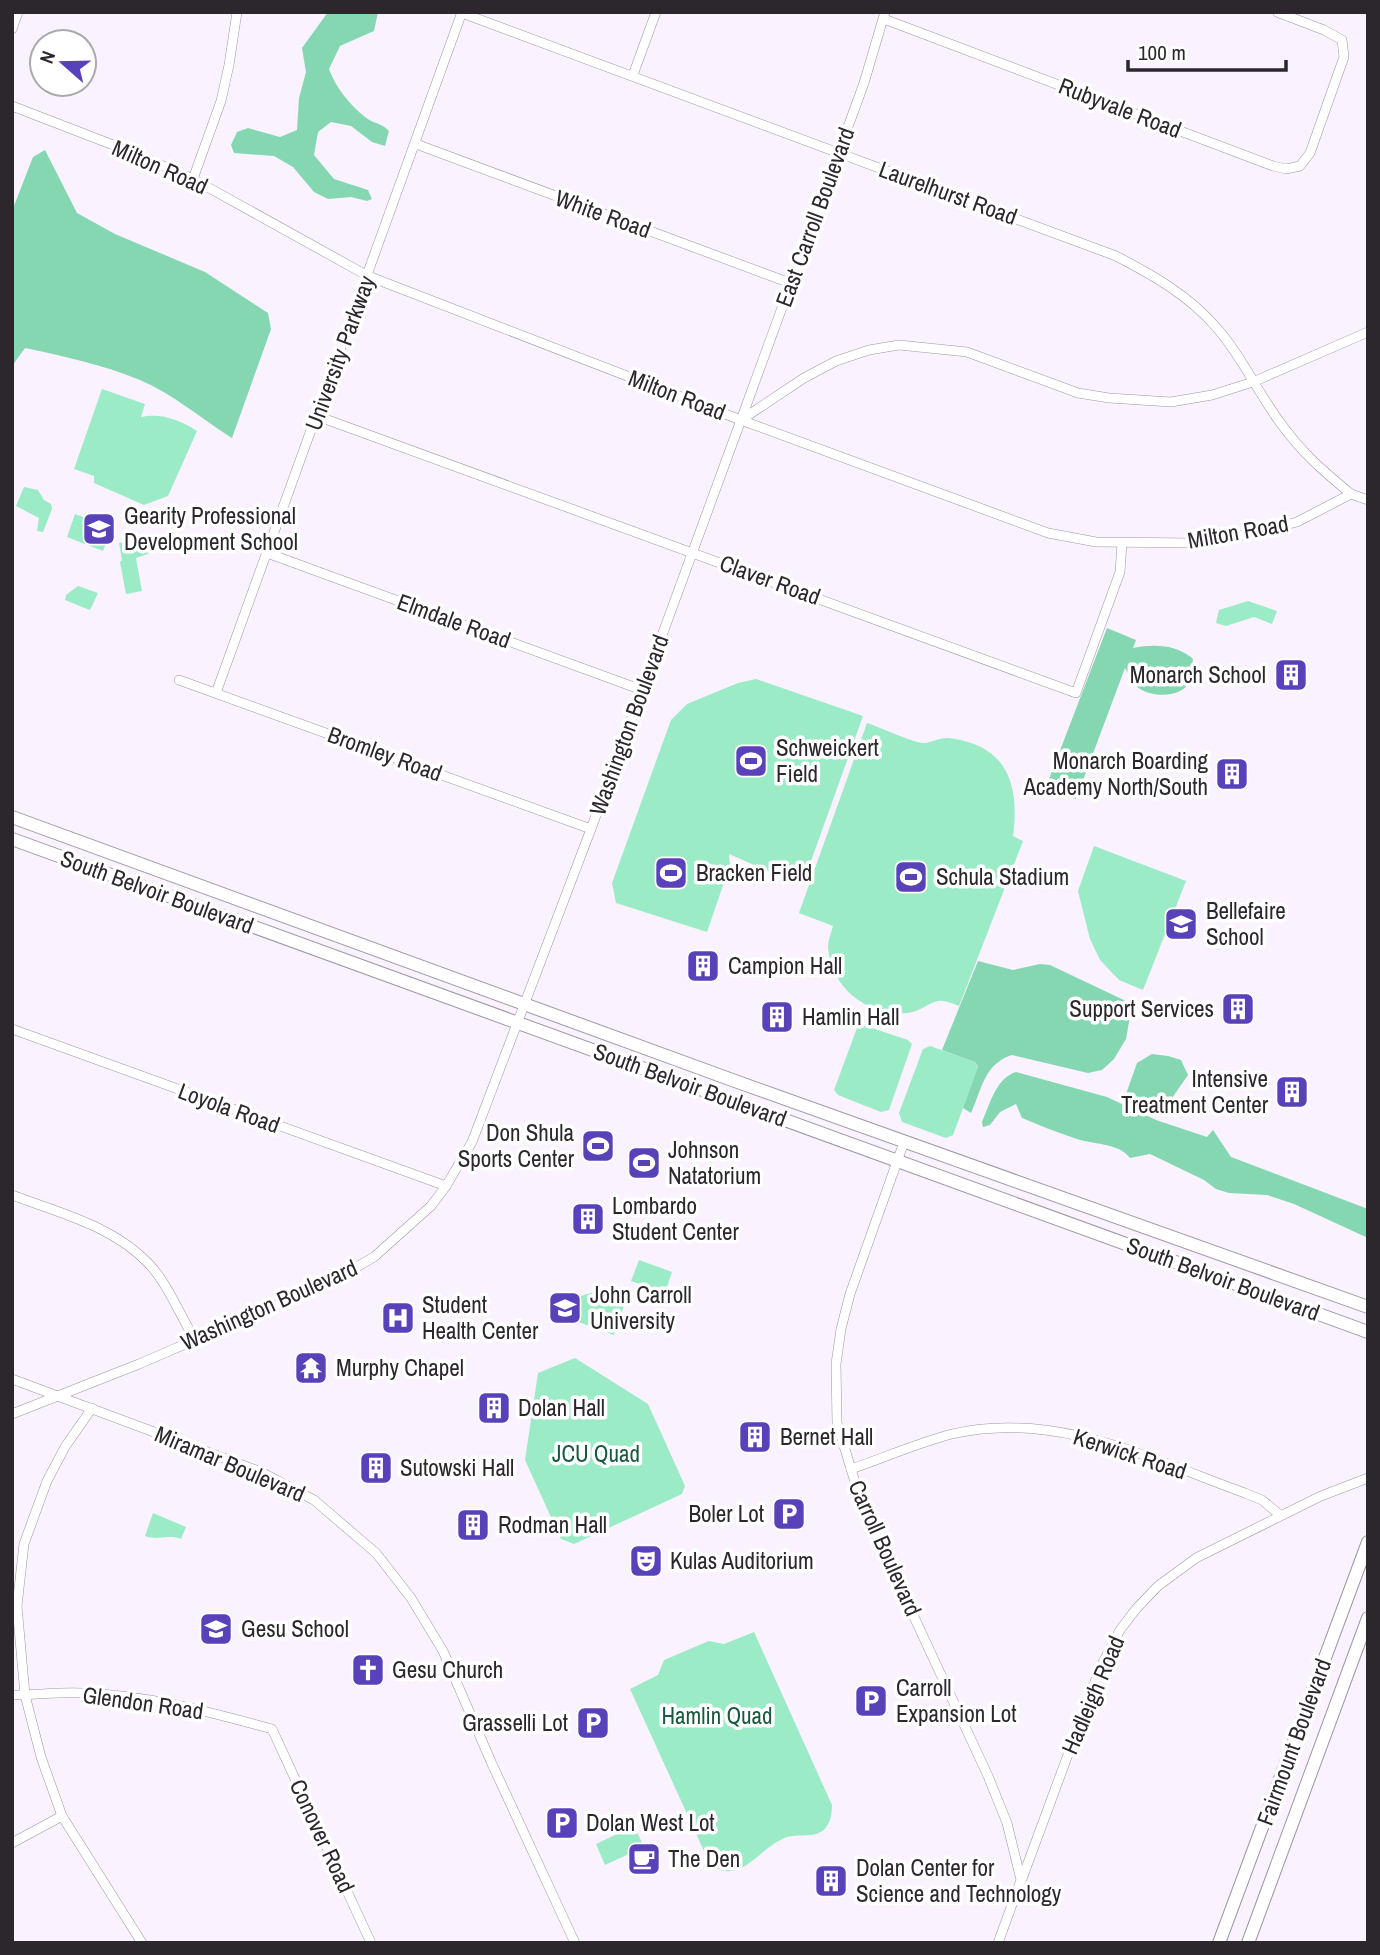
<svg xmlns="http://www.w3.org/2000/svg" width="1380" height="1955" font-family="'Archivo Narrow',sans-serif">
	<rect width="100%" height="100%" fill="#faf2fe"/>
	<g fill="#9bebc6">
		<path d="M102 389 145 404 141 417C161 413 180 420 197 431L168 496 144 505 94 483V476L74 469Z"/>
		<path d="M24 487 38 490 44 500 51 504 52 509 43 532 37 531 39 518 16 506Z"/>
		<path d="M75 514 112 528 103 551 67 537Z"/>
		<path d="M145 538 148 554 136 558 142 591 126 594 120 562 122 560 119 543Z"/>
		<path d="M78 586 98 593 90 610 65 600 66 595Z"/>
		<path d="M1248 601 1277 611 1272 624 1254 617 1226 626 1216 623 1219 610Z"/>
		<path d="M756 679 863 716 806 875 793 882 729 854 730 865 707 932 616 903 612 883 671 720 687 704 738 683Z"/>
		<path d="M867 723C880 727 911 742 923 743 931 743 940 737 949 738 1007 745 1020 784 1013 836L1023 841 959 1006C953 1004 945 1000 938 1001 928 1003 919 1012 908 1013 867 1016 832 989 828 948 828 941 831 933 833 926L799 913Z"/>
		<path d="M1094 846 1186 881 1143 990 1119 980 1100 960 1090 939 1078 891Z"/>
		<path d="M863 1025 908 1040 912 1044 889 1110 881 1112 838 1095 834 1090 857 1028Z"/>
		<path d="M930 1046 975 1062 978 1068 953 1135 946 1138 902 1122 899 1113 923 1049Z"/>
		<path d="M639 1260 672 1272 665 1293 631 1281Z"/>
		<path d="M613 1289 629 1291 614 1335 562 1316C566 1296 595 1291 613 1289Z"/>
		<path d="M575 1358 648 1404 685 1486 682 1494 574 1544 561 1539 525 1460 538 1373Z"/>
		<path d="M153 1513 186 1527 181 1539C169 1534 157 1541 145 1536Z"/>
		<path d="M754 1632 832 1805C832 1815 830 1828 819 1833 810 1837 797 1834 787 1837 758 1847 739 1890 709 1862L630 1689 658 1675 664 1660 709 1641 724 1644Z"/>
		<path d="M634 1826 644 1847 605 1865 596 1844Z"/>
	</g>
	<g fill="#85d7b2">
		<path d="M328 12H378L374 31 340 46 329 69C336 88 349 104 365 117 374 124 380 122 389 131L385 146 372 142 351 126 331 122 318 132 314 155 334 179 368 190 372 199 367 201 351 197 328 199 314 192 293 167 274 156 234 153 231 145 237 132 248 128 280 137 297 130 299 98 306 72 302 48Z"/>
		<path d="M45 150 77 213 115 234 205 272 268 313 271 329 232 438C202 419 173 394 140 380 104 365 63 356 25 348L12 366V211L33 157Z"/>
		<path d="M1107 628 1136 640 1133 648C1154 644 1176 644 1193 659 1192 665 1193 675 1190 681 1182 699 1149 698 1136 686 1131 682 1129 674 1125 668L1076 799 1046 787Z"/>
		<path d="M978 961 1013 970 1040 964 1050 965 1128 1002 1132 1005 1126 1039 1114 1059 1102 1070 1088 1073 1012 1055C984 1064 982 1089 971 1113L963 1108 978 1067 975 1062 942 1050Z"/>
		<path d="M1152 1054 1168 1056 1181 1060 1188 1075 1165 1108C1146 1110 1138 1110 1126 1094L1137 1063Z"/>
		<path d="M1016 1072 1107 1097 1156 1120 1207 1137 1213 1130 1231 1157 1368 1209V1238L1294 1204 1267 1195 1229 1193 1216 1189 1204 1180 1150 1154 1130 1158C1118 1142 1092 1145 1074 1138 1056 1132 1039 1125 1022 1118L1016 1104 1000 1112 990 1125 983 1127 982 1122C990 1104 996 1078 1016 1072Z"/>
	</g>
	<g fill="none" stroke-linecap="round" stroke-linejoin="round">
		<defs>
			<g id="street">
				<path d="M462 13 1116 256C1153 275 1188 295 1216 327 1241 355 1257 391 1279 421 1301 452 1322 470 1351 494"/>
				<path d="M884 19 1273 166 1286 169 1300 166 1310 153 1344 57 1342 40 1324 30 1277 12"/>
				<path d="M12 29 18 12"/>
				<path d="M633 75 656 12"/>
				<path d="M12 106 134 153 193 179 368 276 741 420 1048 533 1096 542 1197 543 1249 534 1297 522 1351 494 1368 500"/>
				<path d="M416 144 790 283"/>
				<path d="M193 179 221 101 229 65 237 12"/>
				<path d="M317 416 1076 693 1120 572 1122 543"/>
				<path d="M741 420 864 83 885 12"/>
				<path d="M267 553 642 690"/>
				<path d="M179 680 591 829"/>
				<path d="M216 693 462 12"/>
				<path d="M12 1029 446 1186"/>
				<path d="M904 1142 850 1294 841 1329 836 1364 837 1423 862 1505 988 1776 1007 1823 1021 1880 998 1943"/>
				<path d="M12 1195C60 1213 114 1226 150 1265 168 1285 180 1315 194 1338"/>
				<path d="M12 1379 261 1472 314 1500 376 1553 411 1598 443 1651 492 1764 575 1943"/>
				<path d="M92 1408 65 1447 47 1481 24 1544 17 1606 25 1695 41 1757 62 1816 142 1943"/>
				<path d="M12 1414 139 1364 332 1281 374 1257 431 1206 446 1186 472 1142 591 829 741 420 804 378 836 361 869 350 899 345 967 352 1078 393 1109 398 1171 402 1212 395 1253 382 1368 332"/>
				<path d="M851 1469C884 1458 917 1443 952 1434 1054 1410 1151 1459 1245 1493L1262 1500 1280 1515"/>
				<path d="M12 1695C36 1695 59 1692 82 1693 148 1695 210 1712 272 1729L371 1943"/>
				<path d="M12 1843 62 1816"/>
				<path d="M1022 1879 1100 1668 1120 1630 1136 1609 1158 1586 1196 1558 1321 1496 1368 1478"/>
			</g>
			<g id="secondary">
				<path d="M12 817 735 1081 1368 1307"/>
				<path d="M12 839 1368 1332"/>
				<path d="M1219 1943 1368 1542"/>
				<path d="M1248 1943 1368 1618"/>
			</g>
		</defs>
		<use href="#street" stroke="#9f95a3" stroke-width="10"/>
		<use href="#secondary" stroke="#9f95a3" stroke-width="14"/>
		<use href="#street" stroke="#fff" stroke-width="9"/>
		<use href="#secondary" stroke="#fff" stroke-width="12"/>
	</g>
	<defs>
		<symbol id="school-square" viewBox="-11 -11 22 22"><rect x="-9" y="-9" width="18" height="18" rx="4" fill="#5941b9" stroke="#fff"/><path d="M0-5L7-2L0 1L-7-2ZM-4 1L0 2.5L4 1V4Q0 6-4 4Z" fill="#fff"/></symbol>
		<symbol id="building-square" viewBox="-11 -11 22 22"><rect x="-9" y="-9" width="18" height="18" rx="4" fill="#5941b9" stroke="#fff"/><path d="M-4-6H4V6H1V3H-1V6H-4ZM-2.5-4.3h1.7v1.8h-1.7ZM.8-4.3h1.7v1.8H.8ZM-2.5-1h1.7V.8h-1.7ZM.8-1h1.7V.8H.8Z" fill="#fff"/></symbol>
		<symbol id="stadium-square" viewBox="-11 -11 22 22"><rect x="-9" y="-9" width="18" height="18" rx="4" fill="#5941b9" stroke="#fff"/><path d="M0-5a6.5 5 0 1 0 0 10a6.5 5 0 1 0 0-10ZM-3.5-1.8h7v3.6h-7Z" fill="#fff"/></symbol>
		<symbol id="university-square" viewBox="-11 -11 22 22"><rect x="-9" y="-9" width="18" height="18" rx="4" fill="#5941b9" stroke="#fff"/><path d="M0-5L7-2L0 1L-7-2ZM-4 1L0 2.5L4 1V4Q0 6-4 4Z" fill="#fff"/></symbol>
		<symbol id="hospital-square" viewBox="-11 -11 22 22"><rect x="-9" y="-9" width="18" height="18" rx="4" fill="#5941b9" stroke="#fff"/><path d="M-5-5h3v3.5h4V-5h3V5h-3V1.5h-4V5h-3Z" fill="#fff"/></symbol>
		<symbol id="temple-square" viewBox="-11 -11 22 22"><rect x="-9" y="-9" width="18" height="18" rx="4" fill="#5941b9" stroke="#fff"/><path d="M0-6L5-2H3V0L6.5 2.5H4V6H1.5V3h-3V6H-4V2.5H-6.5L-3 0V-2H-5Z" fill="#fff"/></symbol>
		<symbol id="parking-square" viewBox="-11 -11 22 22"><rect x="-9" y="-9" width="18" height="18" rx="4" fill="#5941b9" stroke="#fff"/><path d="M-3.5-5.5H1a3.5 3.5 0 0 1 0 7H-1V5.5H-3.5ZM-1-3.4V-.6H.8a1.4 1.4 0 0 0 0-2.8Z" fill="#fff"/></symbol>
		<symbol id="theatre-square" viewBox="-11 -11 22 22"><rect x="-9" y="-9" width="18" height="18" rx="4" fill="#5941b9" stroke="#fff"/><path d="M-5-5.5Q0-4 5-5.5V0Q5 5 0 6Q-5 5-5 0ZM-3.3-2.5H-1v1.5H-3.3ZM1-2.5H3.3v1.5H1ZM-2.8 1Q0 5.5 2.8 1Z" fill="#fff"/></symbol>
		<symbol id="church-square" viewBox="-11 -11 22 22"><rect x="-9" y="-9" width="18" height="18" rx="4" fill="#5941b9" stroke="#fff"/><path d="M-1.2-6h2.4v3.5h3.3v2.4h-3.3V6h-2.4V-.1h-3.3v-2.4h3.3Z" fill="#fff"/></symbol>
		<symbol id="cafe-square" viewBox="-11 -11 22 22"><rect x="-9" y="-9" width="18" height="18" rx="4" fill="#5941b9" stroke="#fff"/><path d="M-5.5-4.5H6V0H3Q3 3.5 0 3.5H-2.5Q-5.5 3.5-5.5 0ZM3-3.2v2h1.7v-2ZM-6 4.5H4V6H-6Z" fill="#fff"/></symbol>
	</defs>
	<g fill-rule="evenodd">
		<use href="#school-square" x="80" y="510" width="38" height="38"/>
		<use href="#building-square" x="1272" y="656" width="38" height="38"/>
		<use href="#stadium-square" x="732" y="742" width="38" height="38"/>
		<use href="#building-square" x="1213" y="755" width="38" height="38"/>
		<use href="#stadium-square" x="652" y="854" width="38" height="38"/>
		<use href="#stadium-square" x="892" y="858" width="38" height="38"/>
		<use href="#school-square" x="1162" y="905" width="38" height="38"/>
		<use href="#building-square" x="684" y="947" width="38" height="38"/>
		<use href="#building-square" x="1219" y="990" width="38" height="38"/>
		<use href="#building-square" x="758" y="998" width="38" height="38"/>
		<use href="#building-square" x="1273" y="1073" width="38" height="38"/>
		<use href="#stadium-square" x="579" y="1127" width="38" height="38"/>
		<use href="#stadium-square" x="625" y="1144" width="38" height="38"/>
		<use href="#building-square" x="569" y="1200" width="38" height="38"/>
		<use href="#university-square" x="546" y="1289" width="38" height="38"/>
		<use href="#hospital-square" x="379" y="1299" width="38" height="38"/>
		<use href="#temple-square" x="292" y="1349" width="38" height="38"/>
		<use href="#building-square" x="475" y="1389" width="38" height="38"/>
		<use href="#building-square" x="736" y="1418" width="38" height="38"/>
		<use href="#building-square" x="357" y="1449" width="38" height="38"/>
		<use href="#parking-square" x="770" y="1495" width="38" height="38"/>
		<use href="#building-square" x="454" y="1506" width="38" height="38"/>
		<use href="#theatre-square" x="627" y="1542" width="38" height="38"/>
		<use href="#school-square" x="197" y="1610" width="38" height="38"/>
		<use href="#church-square" x="349" y="1651" width="38" height="38"/>
		<use href="#parking-square" x="852" y="1682" width="38" height="38"/>
		<use href="#parking-square" x="574" y="1704" width="38" height="38"/>
		<use href="#parking-square" x="543" y="1804" width="38" height="38"/>
		<use href="#cafe-square" x="625" y="1840" width="38" height="38"/>
		<use href="#building-square" x="812" y="1862" width="38" height="38"/>
	</g>
	<g text-anchor="middle" stroke-width="7" stroke-linejoin="round" paint-order="stroke">
		<g font-size="23" fill="#2b272c" stroke="#fff">
			<text transform="translate(1120 108) rotate(21)" y="8">Rubyvale Road</text>
			<text transform="translate(160 167) rotate(24)" y="8">Milton Road</text>
			<text transform="translate(948 193) rotate(20)" y="8">Laurelhurst Road</text>
			<text transform="translate(603 214) rotate(20)" y="8">White Road</text>
			<text transform="translate(815 217) rotate(-70)" y="8">East Carroll Boulevard</text>
			<text transform="translate(340 353) rotate(-70)" y="8">University Parkway</text>
			<text transform="translate(677 395) rotate(21)" y="8">Milton Road</text>
			<text transform="translate(1238 532) rotate(-10)" y="8">Milton Road</text>
			<text transform="translate(770 580) rotate(20)" y="8">Claver Road</text>
			<text transform="translate(454 621) rotate(20)" y="8">Elmdale Road</text>
			<text transform="translate(629 725) rotate(-70)" y="8">Washington Boulevard</text>
			<text transform="translate(385 754) rotate(20)" y="8">Bromley Road</text>
			<text transform="translate(157 892) rotate(20)" y="8">South Belvoir Boulevard</text>
			<text transform="translate(690 1085) rotate(20)" y="8">South Belvoir Boulevard</text>
			<text transform="translate(229 1108) rotate(20)" y="8">Loyola Road</text>
			<text transform="translate(1223 1279) rotate(20)" y="8">South Belvoir Boulevard</text>
			<text transform="translate(269 1305) rotate(-24)" y="8">Washington Boulevard</text>
			<text transform="translate(1130 1454) rotate(18)" y="8">Kerwick Road</text>
			<text transform="translate(230 1464) rotate(23)" y="8">Miramar Boulevard</text>
			<text transform="translate(885 1548) rotate(66)" y="8">Carroll Boulevard</text>
			<text transform="translate(1093 1695) rotate(-67)" y="8">Hadleigh Road</text>
			<text transform="translate(143 1703) rotate(8)" y="8">Glendon Road</text>
			<text transform="translate(1294 1742) rotate(-70)" y="8">Fairmount Boulevard</text>
			<text transform="translate(322 1836) rotate(65)" y="8">Conover Road</text>
		</g>
		<g font-size="23" fill="#2b272c" stroke="#fff" text-anchor="start">
			<text x="124" y="524">Gearity Professional<tspan x="124" dy="26">Development School</tspan></text>
			<text x="1266" y="683" text-anchor="end">Monarch School</text>
			<text x="776" y="756">Schweickert<tspan x="776" dy="26">Field</tspan></text>
			<text x="1208" y="769" text-anchor="end">Monarch Boarding<tspan x="1208" dy="26">Academy North/South</tspan></text>
			<text x="696" y="881">Bracken Field</text>
			<text x="936" y="885">Schula Stadium</text>
			<text x="1206" y="919">Bellefaire<tspan x="1206" dy="26">School</tspan></text>
			<text x="728" y="974">Campion Hall</text>
			<text x="1214" y="1017" text-anchor="end">Support Services</text>
			<text x="802" y="1025">Hamlin Hall</text>
			<text x="1268" y="1087" text-anchor="end">Intensive<tspan x="1268" dy="26">Treatment Center</tspan></text>
			<text x="574" y="1141" text-anchor="end">Don Shula<tspan x="574" dy="26">Sports Center</tspan></text>
			<text x="668" y="1158">Johnson<tspan x="668" dy="26">Natatorium</tspan></text>
			<text x="612" y="1214">Lombardo<tspan x="612" dy="26">Student Center</tspan></text>
			<text x="590" y="1303">John Carroll<tspan x="590" dy="26">University</tspan></text>
			<text x="422" y="1313">Student<tspan x="422" dy="26">Health Center</tspan></text>
			<text x="336" y="1376">Murphy Chapel</text>
			<text x="518" y="1416">Dolan Hall</text>
			<text x="780" y="1445">Bernet Hall</text>
			<text x="400" y="1476">Sutowski Hall</text>
			<text x="764" y="1522" text-anchor="end">Boler Lot</text>
			<text x="498" y="1533">Rodman Hall</text>
			<text x="670" y="1569">Kulas Auditorium</text>
			<text x="241" y="1637">Gesu School</text>
			<text x="392" y="1678">Gesu Church</text>
			<text x="896" y="1696">Carroll<tspan x="896" dy="26">Expansion Lot</tspan></text>
			<text x="568" y="1731" text-anchor="end">Grasselli Lot</text>
			<text x="586" y="1831">Dolan West Lot</text>
			<text x="668" y="1867">The Den</text>
			<text x="856" y="1876">Dolan Center for<tspan x="856" dy="26">Science and Technology</tspan></text>
		</g>
		<g font-size="23" fill="#195940" stroke="#fff">
			<text x="596" y="1462">JCU Quad</text>
			<text x="717" y="1724">Hamlin Quad</text>
		</g>
	</g>
	<rect width="1380" height="1955" fill="none" stroke="#2b272c" stroke-width="28"/>
	<g transform="translate(63 63) rotate(290)"><circle r="33" fill="#ffffff" stroke="#aaa9ab" stroke-width="2"/>
	<path d="M0-5L12 26L0 18L-12 26Z" fill="#5941b9"/>
	<text y="-10" font-size="19" font-weight="bold" text-anchor="middle" fill="#2b272c">N</text>
	</g>
	<path d="M1128 60v10h158v-10" fill="none" stroke="#2b272c" stroke-width="3.5"/>
	<text x="1138" y="60" font-size="21" fill="#2b272c" stroke="#ffffff" stroke-width="5" paint-order="stroke">100 m</text>
</svg>
